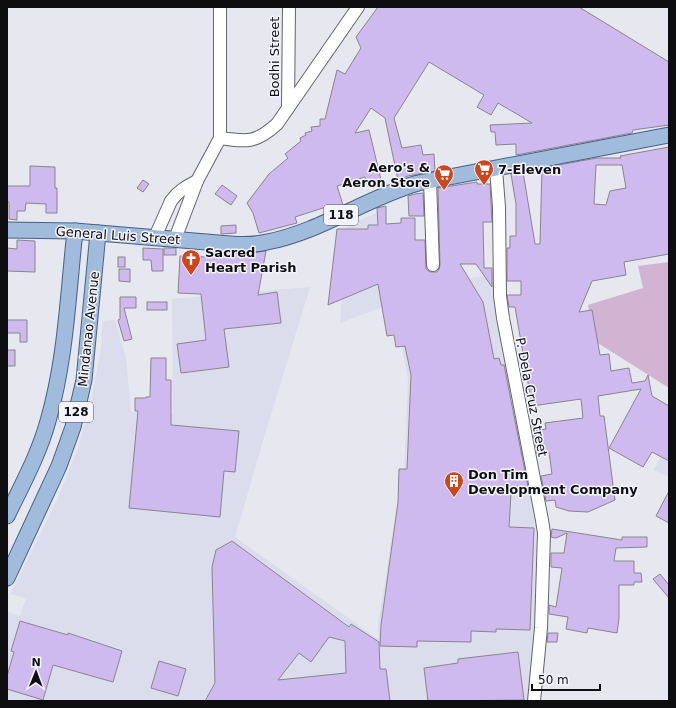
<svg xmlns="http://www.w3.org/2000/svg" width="676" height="708" font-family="'DejaVu Sans',sans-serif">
	<rect width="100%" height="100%" fill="#e6e7ef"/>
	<g fill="#dbddec">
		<path d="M383 210 384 227 417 284 495 275 541 530 532 701H7V612L20 616 26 598 10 594 57 500 77 451 92 398 101 348 103 321 115 320 126 358 131 412 173 414 172 299 310 287 263 441 235 537 378 639V623L398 500H403L408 379 393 303 340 323 347 226Z"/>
		<path d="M669 440V477L654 470Z"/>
	</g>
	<path fill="#d1b4d1" d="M669 262V388L593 340 588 305 643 288 638 266Z"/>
	<g fill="#cfbaef" stroke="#88858c" fill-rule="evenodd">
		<path d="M378 7H579L669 62V125L633 130 632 133 516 155V144L496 145 495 132H491L490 125 532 123 498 103 491 115 477 107 484 95 429 62 394 118 402 148 421 145 423 155 434 154 435 171 408 176 398 180 385 118 371 108 355 133 369 130 382 184 368 187 365 177 337 186 343 205 326 210V207L295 217 297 223 259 233 253 213 247 203 269 174 288 158 285 154 301 141 300 138 306 135 305 133 312 131 311 127 320 126V119H325L337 70 345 74 361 48 356 37Z"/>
		<path d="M669 147V254L624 262 626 275 592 281 579 312 592 310 600 355 609 354 611 371 629 368 632 383 645 381 648 375 652 396 669 406V461L652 452 643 467 609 448 641 389 598 396 600 416H604L615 500 588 512 569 511 556 507 555 500 546 501 541 476 552 474 549 452 537 454 533 431 546 429 545 423 583 418 581 399 532 406 515 307H509L507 295H521V281H507V248H510V236H516V204L511 174 523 172 535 244H540L542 168 597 158H621L620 156ZM596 165H622L626 188 610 191 606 205 594 204Z"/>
		<path d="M30 166 55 167V188H57V213H46V204L26 203 25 211H17V220L9 219V202H7V186H30Z"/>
		<path d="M143 180 149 184 143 192 137 188Z"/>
		<path d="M477 182V184H490L492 222H483L484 268H492V287L476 264H460L483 302 494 359 499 358 501 365H504L529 492 511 493 509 527 534 528 530 630 496 629V632L471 631V642L417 641V647L380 646 381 625 398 502 399 469H407L411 375 405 346 396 347 394 335 387 336 378 284 328 305 337 229H368V225H378L377 208 386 206V224L401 223V218H415V240H425L426 269 430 272H437L439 269 440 265 438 188Z"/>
		<path d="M222 185 237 196 231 205 215 194Z"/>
		<path d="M423 193 424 216H409L408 196 415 194Z"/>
		<path d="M236 225V233L221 234V226Z"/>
		<path d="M17 240 35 241V272L7 271V248L17 249Z"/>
		<path d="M143 248 163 249V271H152L151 260H143Z"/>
		<rect x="164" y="248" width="12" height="7"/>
		<path d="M266 251 258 295 277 292 281 323 224 329 229 367 181 373 177 344 206 340 201 294 178 293 180 256 206 257V254L212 255V252L244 254Z"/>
		<rect x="118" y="257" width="7" height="10"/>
		<path d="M119 269H130V282L119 281Z"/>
		<path d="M120 297H136V308H124L132 339 124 341 118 320 120 319Z"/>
		<rect x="147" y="302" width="20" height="8"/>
		<path d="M7 320H27V342H20V333H7Z"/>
		<rect x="7" y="350" width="8" height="16"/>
		<path d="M151 358H166V380H171V425L239 431 235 472 224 471 220 517 129 508 138 411H135V398H146V397H150Z"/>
		<path d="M669 491V523L656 516Z"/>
		<path d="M552 529 622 540V537H647V547L616 548 614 561H634V573H641L642 582H634V585H619V618L617 633 588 628 587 633 566 629 568 617 549 614V605L556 607 562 568 551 567V553H564L567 533 556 538 551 537Z"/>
		<path d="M232 541 349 627 351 624 379 642 380 669H386L390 701H205L215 683 212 567 216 550ZM329 637 345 641 346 673 278 680 299 653 311 662Z"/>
		<path d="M660 574 669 585V598L653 579Z"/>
		<path d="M20 621 68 635V633L122 651 113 682 53 665 43 700 7 689V676L14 652 11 651Z"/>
		<path d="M548 633H558L557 642H547Z"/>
		<path d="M518 652 524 700 428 701 424 668 458 663V659Z"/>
		<path d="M159 661 186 669 178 696 151 688Z"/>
	</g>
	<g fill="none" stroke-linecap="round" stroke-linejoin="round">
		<defs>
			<g id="minor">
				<path d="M288 108 289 7"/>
				<path d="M220 138C248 142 256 143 277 124L358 7"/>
				<path d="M496 169 499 207 500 296 503 318 542 520 544 533 541 628 534 701"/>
				<path d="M430 180 433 265"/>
				<path d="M155 237 171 201C178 191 187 186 197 181"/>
				<path d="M175 239 197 181 220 138V7"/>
			</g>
			<g id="major">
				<path d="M7 230 75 231 230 244C242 245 255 245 267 242 320 232 366 198 418 183L669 135"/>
				<path d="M7 516C22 485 39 454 48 421 66 359 68 294 75 231"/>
				<path d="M7 578 59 466 73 427 84 380 98 233"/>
			</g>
		</defs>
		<use href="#minor" stroke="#64656c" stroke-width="14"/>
		<use href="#major" stroke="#456187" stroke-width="17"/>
		<use href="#minor" stroke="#fff" stroke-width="12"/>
		<use href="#major" stroke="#a1bbdd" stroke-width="15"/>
	</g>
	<defs>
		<symbol id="supermarket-pin" viewBox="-11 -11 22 30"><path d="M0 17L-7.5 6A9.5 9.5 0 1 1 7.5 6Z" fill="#ce461a" stroke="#f3f4fd"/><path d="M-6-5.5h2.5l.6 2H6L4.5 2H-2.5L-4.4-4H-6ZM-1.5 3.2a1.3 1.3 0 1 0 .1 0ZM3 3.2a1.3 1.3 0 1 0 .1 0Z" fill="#fff"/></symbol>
		<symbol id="church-pin" viewBox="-11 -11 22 30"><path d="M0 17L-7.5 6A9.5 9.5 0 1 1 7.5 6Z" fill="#ce461a" stroke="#f3f4fd"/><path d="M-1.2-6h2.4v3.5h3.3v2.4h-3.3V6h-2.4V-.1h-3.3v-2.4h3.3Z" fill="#fff"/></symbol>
		<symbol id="building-pin" viewBox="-11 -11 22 30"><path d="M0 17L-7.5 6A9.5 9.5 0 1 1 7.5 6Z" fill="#ce461a" stroke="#f3f4fd"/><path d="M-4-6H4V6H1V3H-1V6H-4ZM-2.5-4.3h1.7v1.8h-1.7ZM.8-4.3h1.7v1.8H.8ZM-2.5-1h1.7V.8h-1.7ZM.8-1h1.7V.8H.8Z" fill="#fff"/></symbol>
	</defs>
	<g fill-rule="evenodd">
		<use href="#supermarket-pin" x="473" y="158" width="22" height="30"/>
		<use href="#supermarket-pin" x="433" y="163" width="22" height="30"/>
		<use href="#church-pin" x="180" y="248" width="22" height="30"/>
		<use href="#building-pin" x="443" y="470" width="22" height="30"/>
	</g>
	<g text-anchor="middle" stroke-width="3" stroke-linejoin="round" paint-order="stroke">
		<g fill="#f3f4fd" stroke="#535358" stroke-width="1">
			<rect x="324" y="205" width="34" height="20" rx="3"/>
			<rect x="59" y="402" width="34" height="20" rx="3"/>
		</g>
		<g font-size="12" font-weight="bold" fill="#0e0e11">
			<text x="341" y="219">118</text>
			<text x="76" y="416">128</text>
		</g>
		<g font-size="13" fill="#0e0e11" stroke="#f3f4fd">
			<text transform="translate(274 57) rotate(-90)" y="5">Bodhi Street</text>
			<text transform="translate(118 235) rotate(4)" y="5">General Luis Street</text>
			<text transform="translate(88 329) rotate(-84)" y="5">Mindanao Avenue</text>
			<text transform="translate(532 397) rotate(79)" y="5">P. Dela Cruz Street</text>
		</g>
		<g font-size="13" font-weight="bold" fill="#0e0e11" stroke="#f3f4fd" text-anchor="start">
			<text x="430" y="172" text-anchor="end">Aero's &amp;<tspan x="430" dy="15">Aeron Store</tspan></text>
			<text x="498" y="174">7-Eleven</text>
			<text x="205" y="257">Sacred<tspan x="205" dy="15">Heart Parish</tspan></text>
			<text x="468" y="479">Don Tim<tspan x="468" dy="15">Development Company</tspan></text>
		</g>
	</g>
	<rect width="676" height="708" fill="none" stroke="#0e0e11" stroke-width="16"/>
	<g transform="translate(36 672) rotate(1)" stroke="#f3f4fd" stroke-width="3" paint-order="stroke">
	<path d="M0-3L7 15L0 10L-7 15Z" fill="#0e0e11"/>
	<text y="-6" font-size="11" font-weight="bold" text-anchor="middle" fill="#0e0e11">N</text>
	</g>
	<path d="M532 684v6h68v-6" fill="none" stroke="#0e0e11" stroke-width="2"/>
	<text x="538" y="684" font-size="12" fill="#0e0e11" stroke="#f3f4fd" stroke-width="3" paint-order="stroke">50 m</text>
</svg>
